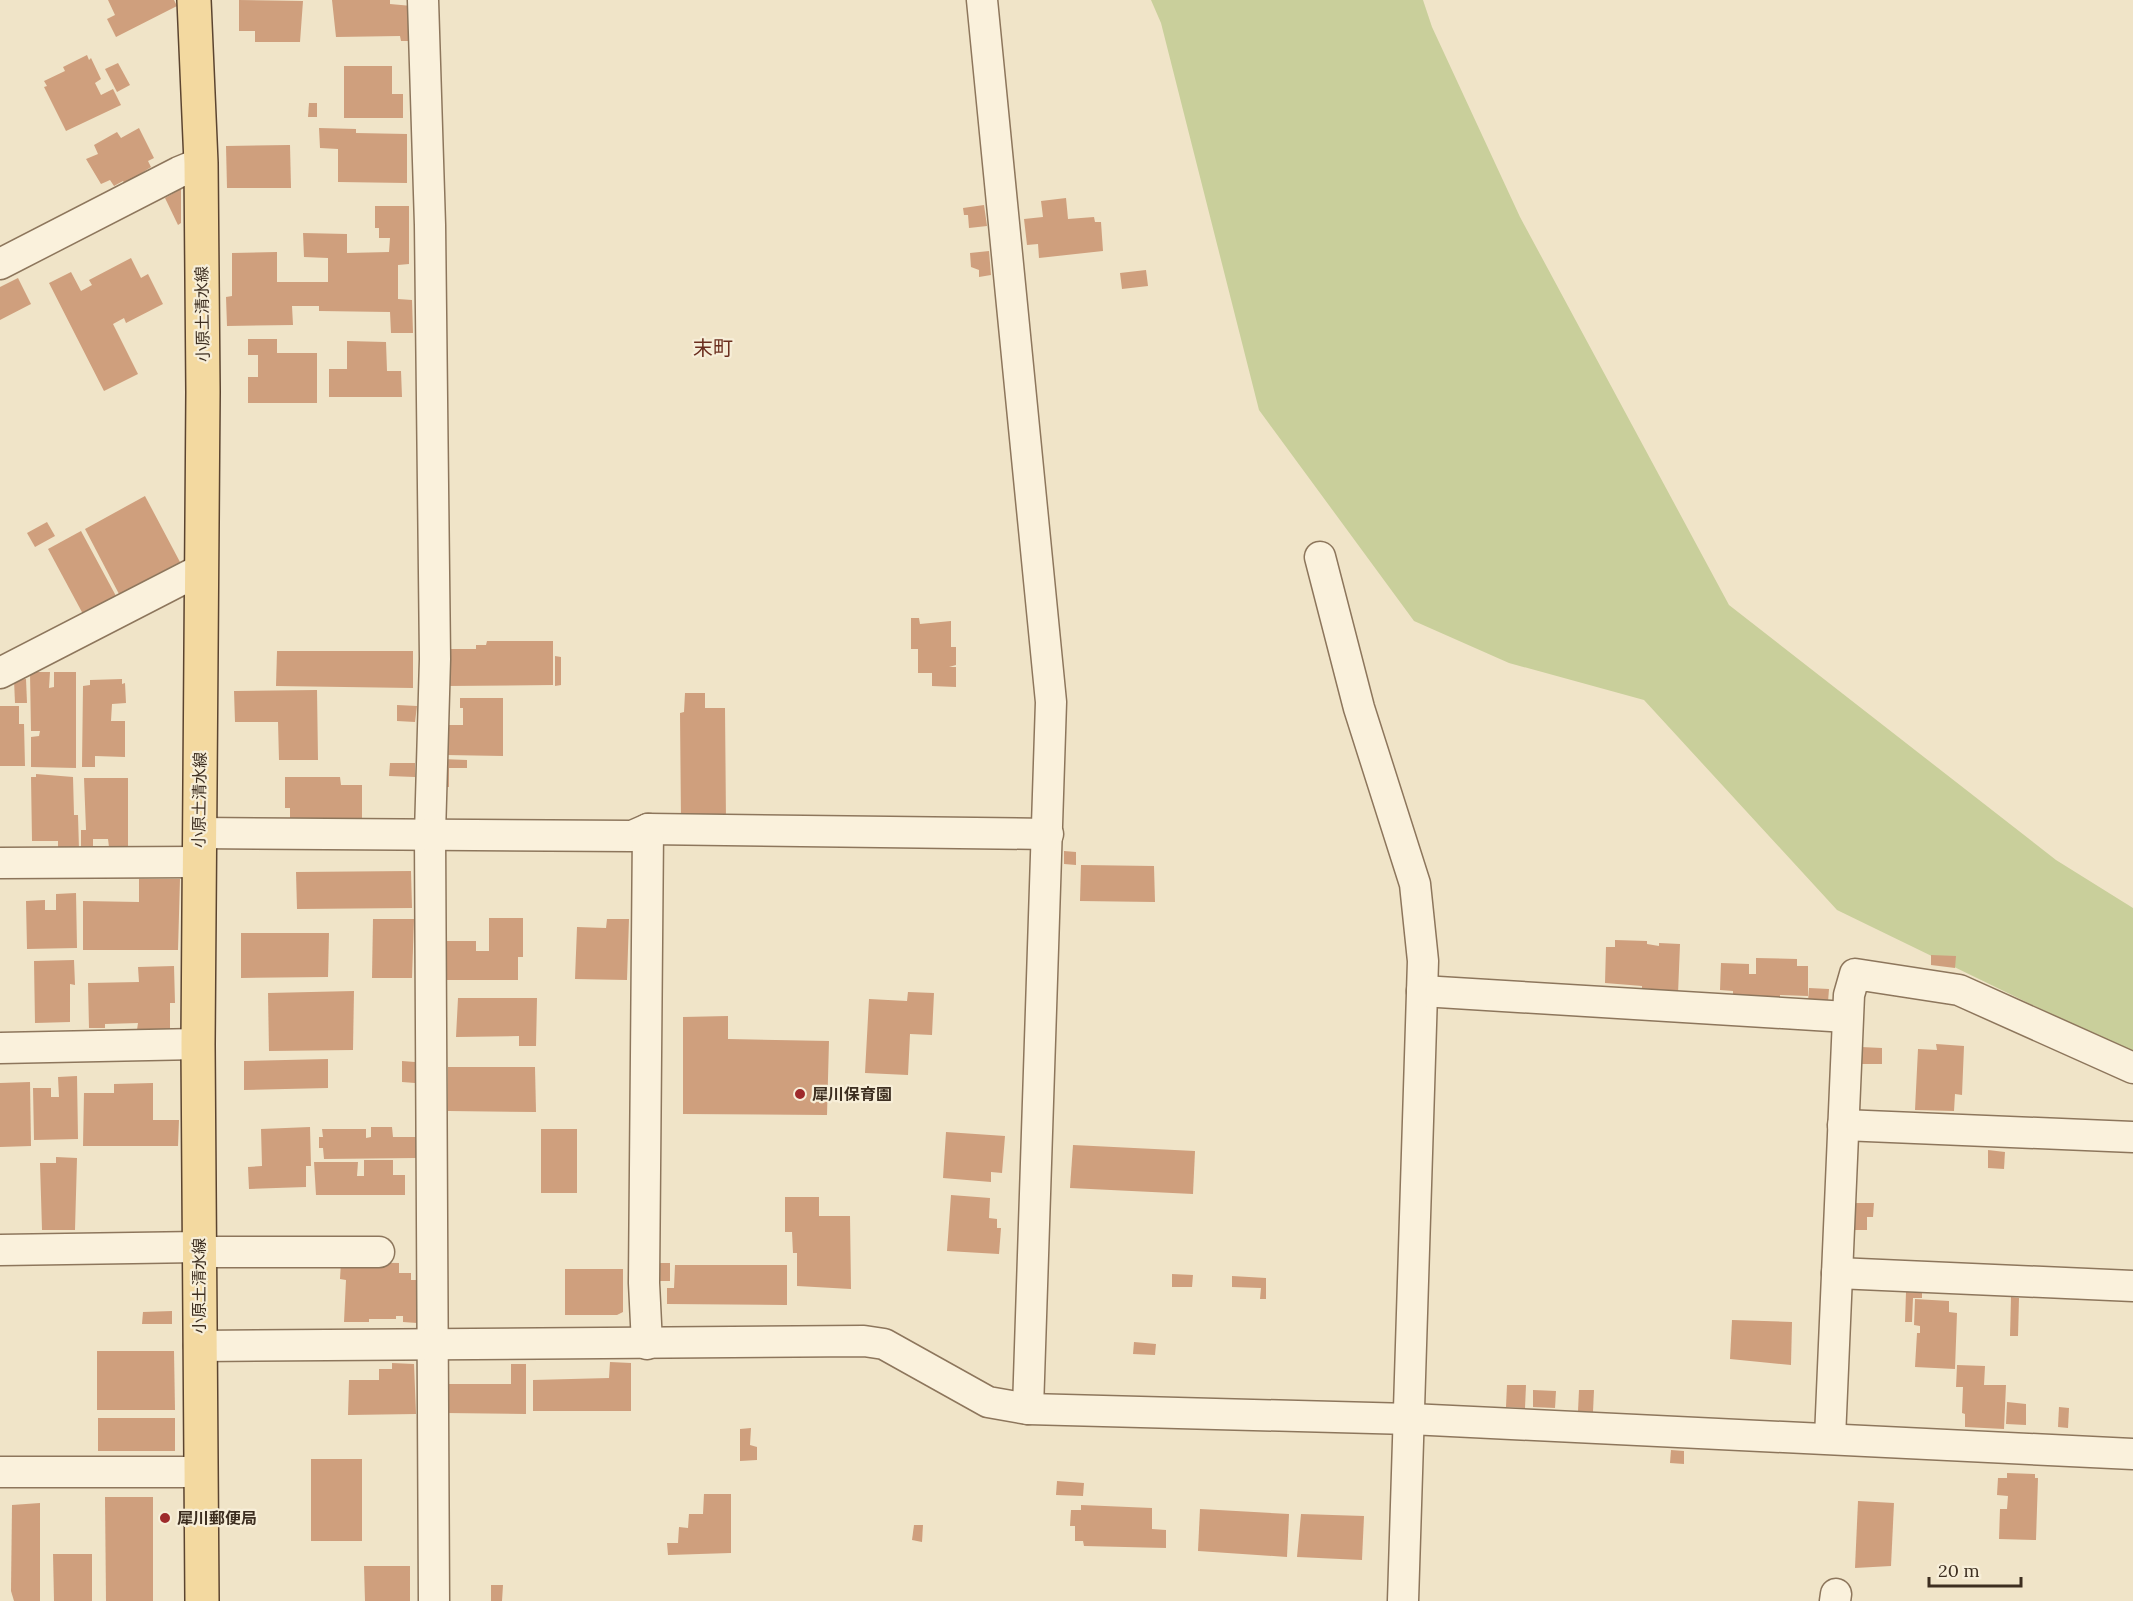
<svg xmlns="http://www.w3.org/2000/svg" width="2133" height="1601" font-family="Lora,'Noto Sans JP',serif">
	<rect width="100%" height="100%" fill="#f0e4c8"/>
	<path fill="#c9cf9b" d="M1151 0H1423L1432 27 1520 217 1729 605 2056 860 2133 908V1054L1837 910 1644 700 1509 663 1414 621 1259 410 1161 23Z"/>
	<g fill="#cf9f7d">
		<path d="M108 0H174L177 6 116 37 107 19 115 15Z"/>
		<path d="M239 0 303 1 300 42H255V31H239Z"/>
		<path d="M332 0H390V4L412 6V41H401L400 36 336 37Z"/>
		<path d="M87 55 89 60 91 58 101 79 95 83 101 95 113 89 121 105 66 131 44 87 47 86 44 81 65 71 63 67Z"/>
		<path d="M118 63 130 85 117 92 105 69Z"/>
		<path d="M344 66H392V94H403V118H344Z"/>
		<path d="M309 103H317V117H308Z"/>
		<path d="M139 128 154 158 148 161 151 167 125 184 123 181 114 186 110 180 101 184 86 159 98 154 94 145 117 132 121 138Z"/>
		<path d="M319 128 356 129V133L407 134V183L338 182V149L320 148Z"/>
		<path d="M290 145 291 188H227L226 146Z"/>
		<path d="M181 189V223L178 225 165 198Z"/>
		<path d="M1066 198 1068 219 1094 217 1095 222H1101L1103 251 1039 258 1038 244 1027 245 1024 219 1043 217 1041 201Z"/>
		<path d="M984 205 987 226 969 228 968 215H964L963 208Z"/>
		<path d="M375 206H409V264L398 265V299L412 300 413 333H391L390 312 319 311V306H292L293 325 227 326 226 297 232 296V253L277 252V282H328V258L304 257 303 233 347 234V253L389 252 390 238H379V228H375Z"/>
		<path d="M989 251 991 275 979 277V270L971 267 970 253Z"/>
		<path d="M131 258 141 278 148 274 163 304 126 323 124 318 113 324 138 374 104 391 49 283 71 272 81 291 92 285 89 280Z"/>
		<path d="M1146 270 1148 286 1122 289 1120 273Z"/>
		<path d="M18 278 31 304 0 320V287Z"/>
		<path d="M248 339H277V353H317V403H248V377H258V355H248Z"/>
		<path d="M347 341 386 342 387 371H401L402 397H329V369H347Z"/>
		<path d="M145 496 180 562 119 594 85 529Z"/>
		<path d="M47 522 55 536 35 547 27 533Z"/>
		<path d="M81 531 116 596 83 614 48 549Z"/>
		<path d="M911 618H919L920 624 951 621V647H956V665L949 667H956V687L932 686V673H918V649H911Z"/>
		<path d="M487 641H553V685L446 686 445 649H476V645H486Z"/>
		<path d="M277 651H413V688L276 686Z"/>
		<path d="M555 656 561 657V685L555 686Z"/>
		<path d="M30 672H50L49 688 54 687V672H76V768L31 767V737L39 736 40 731H31Z"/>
		<path d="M26 679 27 703H15L14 680Z"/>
		<path d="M122 679V684L125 683 126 703 112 704 111 721H125V757L95 756V767H82L83 686 90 685V680Z"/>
		<path d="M317 690 318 760H279L278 722H235L234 691Z"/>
		<path d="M685 693H705V708H725L726 821H681L680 713 684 712Z"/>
		<path d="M460 698H503V756L446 755 447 725H463V708H460Z"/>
		<path d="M397 705 417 706 415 722 397 721Z"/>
		<path d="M0 706H19V724H24L25 766H0Z"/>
		<path d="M442 759 467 760V768H449V787H442Z"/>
		<path d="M390 763H415V777L389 776Z"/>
		<path d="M36 774 73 777 74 815H78L79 850H58V841H32L31 777H36Z"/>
		<path d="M285 777H340L341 785H362V820H290V808H285Z"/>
		<path d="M84 778H128V847H109L108 839H93V850L81 849V830H86Z"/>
		<path d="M1064 851 1076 852V865L1064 864Z"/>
		<path d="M1081 865 1154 866 1155 902 1080 901Z"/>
		<path d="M411 871 412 908 297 909 296 872Z"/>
		<path d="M139 879H180L178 950H83V901L139 902Z"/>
		<path d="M76 893 77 948 27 949 26 901 45 900V910H56V894Z"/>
		<path d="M489 918H523V957H518V980H442V953H446V941H476V951H489Z"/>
		<path d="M373 919H414L412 978H372Z"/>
		<path d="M607 919H629L627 980 575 979 577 927 606 928Z"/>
		<path d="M241 933H329L328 977 241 978Z"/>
		<path d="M1615 940 1647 941V944L1659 946V943L1680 944 1678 994 1642 992V986L1605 983 1606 947H1615Z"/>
		<path d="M1931 955 1956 956 1955 968 1931 965Z"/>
		<path d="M1756 958 1797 959V966H1808V996L1780 995V1002L1733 1000V991L1720 990 1721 963 1749 964V974H1756Z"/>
		<path d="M74 960 75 985 70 984V1022L35 1023 34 961Z"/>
		<path d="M174 966 175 1003H170V1029L137 1030 138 1023 105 1024V1028H89L88 983 139 982 138 967Z"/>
		<path d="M1809 988 1829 989 1828 1002 1808 1001Z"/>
		<path d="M354 991 353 1050 269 1051 268 993Z"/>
		<path d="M908 992 934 993 932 1035 910 1034 908 1075 865 1073 869 999 907 1001Z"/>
		<path d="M458 998H537L536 1046H519V1036L456 1037Z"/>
		<path d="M728 1016V1039L829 1041 827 1115 683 1114V1017Z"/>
		<path d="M1936 1044 1964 1046 1962 1095 1955 1094 1954 1111 1915 1110 1918 1049 1937 1050Z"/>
		<path d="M1861 1047 1882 1048V1064H1860Z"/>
		<path d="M328 1059V1088L244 1090V1061Z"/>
		<path d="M402 1061 415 1062V1083L402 1082Z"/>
		<path d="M448 1067H535L536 1112 448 1111Z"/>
		<path d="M77 1076 78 1139 34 1140 33 1088H51V1097H59L58 1077Z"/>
		<path d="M30 1082 31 1146 0 1147V1083Z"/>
		<path d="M153 1083V1120H179L178 1146H83L84 1093H114V1084Z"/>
		<path d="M310 1127 311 1166H306V1187L249 1189 248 1167 262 1166 261 1129Z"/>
		<path d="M371 1127H392L393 1137H416V1158L324 1159 323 1148H319V1137H323L322 1129H366V1138L371 1137Z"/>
		<rect x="541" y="1129" width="36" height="64"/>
		<path d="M946 1132 1005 1136 1002 1173 991 1172V1182L943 1178Z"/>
		<path d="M1073 1145 1195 1151 1193 1194 1070 1188Z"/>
		<path d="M1988 1150 2005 1152 2004 1169 1988 1168Z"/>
		<path d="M56 1157 77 1158 75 1230H42L40 1163H56Z"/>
		<path d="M364 1160H393V1175H405V1195H316L314 1162H358L357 1176H364Z"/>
		<path d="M951 1195 990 1198 989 1218 997 1219V1228H1001L999 1254 947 1251Z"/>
		<path d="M785 1197H819V1216H850L851 1289 797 1286V1253H793L792 1232H785Z"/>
		<path d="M1855 1203H1874L1873 1217H1867V1230H1855Z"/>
		<path d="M341 1262 399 1263V1273H411V1280H416L417 1323 403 1322V1316H396V1319H369V1322H344L346 1280 340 1279Z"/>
		<rect x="660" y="1263" width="10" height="18"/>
		<path d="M675 1265H787V1305L667 1304V1288H674Z"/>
		<path d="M565 1269H623V1312L617 1315H565Z"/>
		<path d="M1172 1274 1193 1275 1192 1287H1172Z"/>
		<path d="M1232 1276 1266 1278V1299H1260L1261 1288 1232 1287Z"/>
		<path d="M1906 1292 1922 1293V1298H1913L1912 1322H1905Z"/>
		<path d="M2011 1297 2019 1298 2018 1336H2010Z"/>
		<path d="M1915 1299 1949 1301V1312L1957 1313 1955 1369 1915 1367 1917 1333H1920V1326L1914 1325Z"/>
		<path d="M172 1311V1324H142L143 1312Z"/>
		<path d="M1732 1320 1792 1322 1791 1365 1730 1359Z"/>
		<path d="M1134 1342 1156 1344 1155 1355 1133 1354Z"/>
		<path d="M97 1351H174L175 1410H97Z"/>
		<path d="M610 1362 631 1363V1411H533V1380L609 1378Z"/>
		<path d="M392 1363 414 1364 416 1414 348 1415 349 1380H379V1369H392Z"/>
		<path d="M511 1364H526V1414L446 1413 447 1384H511Z"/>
		<path d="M1957 1365 1985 1366 1984 1385H2006L2004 1429 1965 1427V1414L1962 1413 1963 1387H1956Z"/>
		<path d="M1507 1385H1526L1525 1408 1506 1407Z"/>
		<path d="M1533 1390 1556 1391 1555 1408 1533 1407Z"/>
		<path d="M1579 1390H1594L1593 1412 1578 1411Z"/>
		<path d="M2007 1402 2026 1404V1425L2006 1424Z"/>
		<path d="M2059 1407 2069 1408 2068 1428 2058 1427Z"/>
		<rect x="98" y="1418" width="77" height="33"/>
		<path d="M751 1428 750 1445 757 1447V1460L740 1461V1429Z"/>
		<path d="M1671 1450 1684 1451V1464L1670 1463Z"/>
		<rect x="311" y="1459" width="51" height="82"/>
		<path d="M2007 1473 2035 1474V1478H2038L2036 1540 1999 1539 2000 1509H2007L2008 1496 1997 1495 1998 1478H2007Z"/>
		<path d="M1057 1481 1084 1483 1083 1496 1056 1495Z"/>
		<path d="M704 1494H731V1553L668 1555 667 1543H678L679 1527 688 1528 689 1514H703Z"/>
		<path d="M105 1497H153V1601H106Z"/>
		<path d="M1858 1501 1894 1503 1891 1566 1855 1568Z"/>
		<path d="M40 1503V1601H14L11 1591 12 1505Z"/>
		<path d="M1081 1505 1152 1508V1529L1166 1530V1548L1084 1546 1083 1541H1075V1526H1070L1071 1510H1081Z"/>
		<path d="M1200 1509 1289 1514 1287 1557 1198 1551Z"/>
		<path d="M1301 1514 1364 1516 1362 1560 1297 1557Z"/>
		<path d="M914 1525H923L922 1542 912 1540Z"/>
		<path d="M53 1554H92V1601H54Z"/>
		<path d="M364 1566H410V1601H365Z"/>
		<path d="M491 1585H503L502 1601H491Z"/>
	</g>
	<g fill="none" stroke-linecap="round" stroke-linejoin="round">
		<defs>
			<g id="minor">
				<path d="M423 0 430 225 435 659 430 834 434 1601"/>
				<path d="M982 0 1051 702 1028 1409"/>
				<path d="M0 264 179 172 201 163"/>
				<path d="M1320 557 1359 708 1415 884 1423 961 1403 1601"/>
				<path d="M0 673 202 569"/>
				<path d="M199 833 632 836 648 829 1048 834"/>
				<path d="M0 863 199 862"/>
				<path d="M1422 991 1847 1017"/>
				<path d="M0 1048 198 1044"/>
				<path d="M1843 1125 2133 1137"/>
				<path d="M0 1250 199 1247"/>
				<path d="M199 1252H379"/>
				<path d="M1837 1273 2133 1286"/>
				<path d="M647 1344 644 1283 648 829"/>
				<path d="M199 1346 864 1341 884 1344 988 1402 1028 1409 1410 1419 2133 1454"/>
				<path d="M1830 1438 1849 995 1855 974 1959 990 2133 1068"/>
				<path d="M0 1472H200"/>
				<path d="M1835 1601 1836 1594"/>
			</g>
			<path id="major" d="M194 0 201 163 203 392 198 1044 202 1601"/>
		</defs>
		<use href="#minor" stroke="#8d765c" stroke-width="33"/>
		<use href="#major" stroke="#5b4430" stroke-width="36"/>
		<use href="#minor" stroke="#faf1dc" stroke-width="30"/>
		<use href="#major" stroke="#f3d9a0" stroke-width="33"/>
	</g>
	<g fill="#9e2a2b" stroke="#f7eed8" stroke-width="2">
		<circle cx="800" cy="1094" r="6"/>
		<circle cx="165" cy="1518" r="6"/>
	</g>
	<g text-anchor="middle" stroke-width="4.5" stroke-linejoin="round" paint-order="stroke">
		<g font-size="16" fill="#3d2e20" stroke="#f7eed8">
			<text transform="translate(202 314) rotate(-91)" y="6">小原土清水線</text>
			<text transform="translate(199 800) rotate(-89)" y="6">小原土清水線</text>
			<text transform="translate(199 1286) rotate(-90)" y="6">小原土清水線</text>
		</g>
		<g font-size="16" font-weight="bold" fill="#3d2e20" stroke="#f7eed8" text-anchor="start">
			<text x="812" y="1100">犀川保育園</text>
			<text x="177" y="1524">犀川郵便局</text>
		</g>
		<g font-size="20" fill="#6b2e1e" stroke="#f7eed8">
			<text x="713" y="355">末町</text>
		</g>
	</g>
	<path d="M1929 1577v9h92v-9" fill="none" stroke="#3d2e20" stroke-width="3"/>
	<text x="1938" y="1577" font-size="18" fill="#3d2e20" stroke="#f7eed8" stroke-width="4.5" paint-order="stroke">20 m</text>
</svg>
